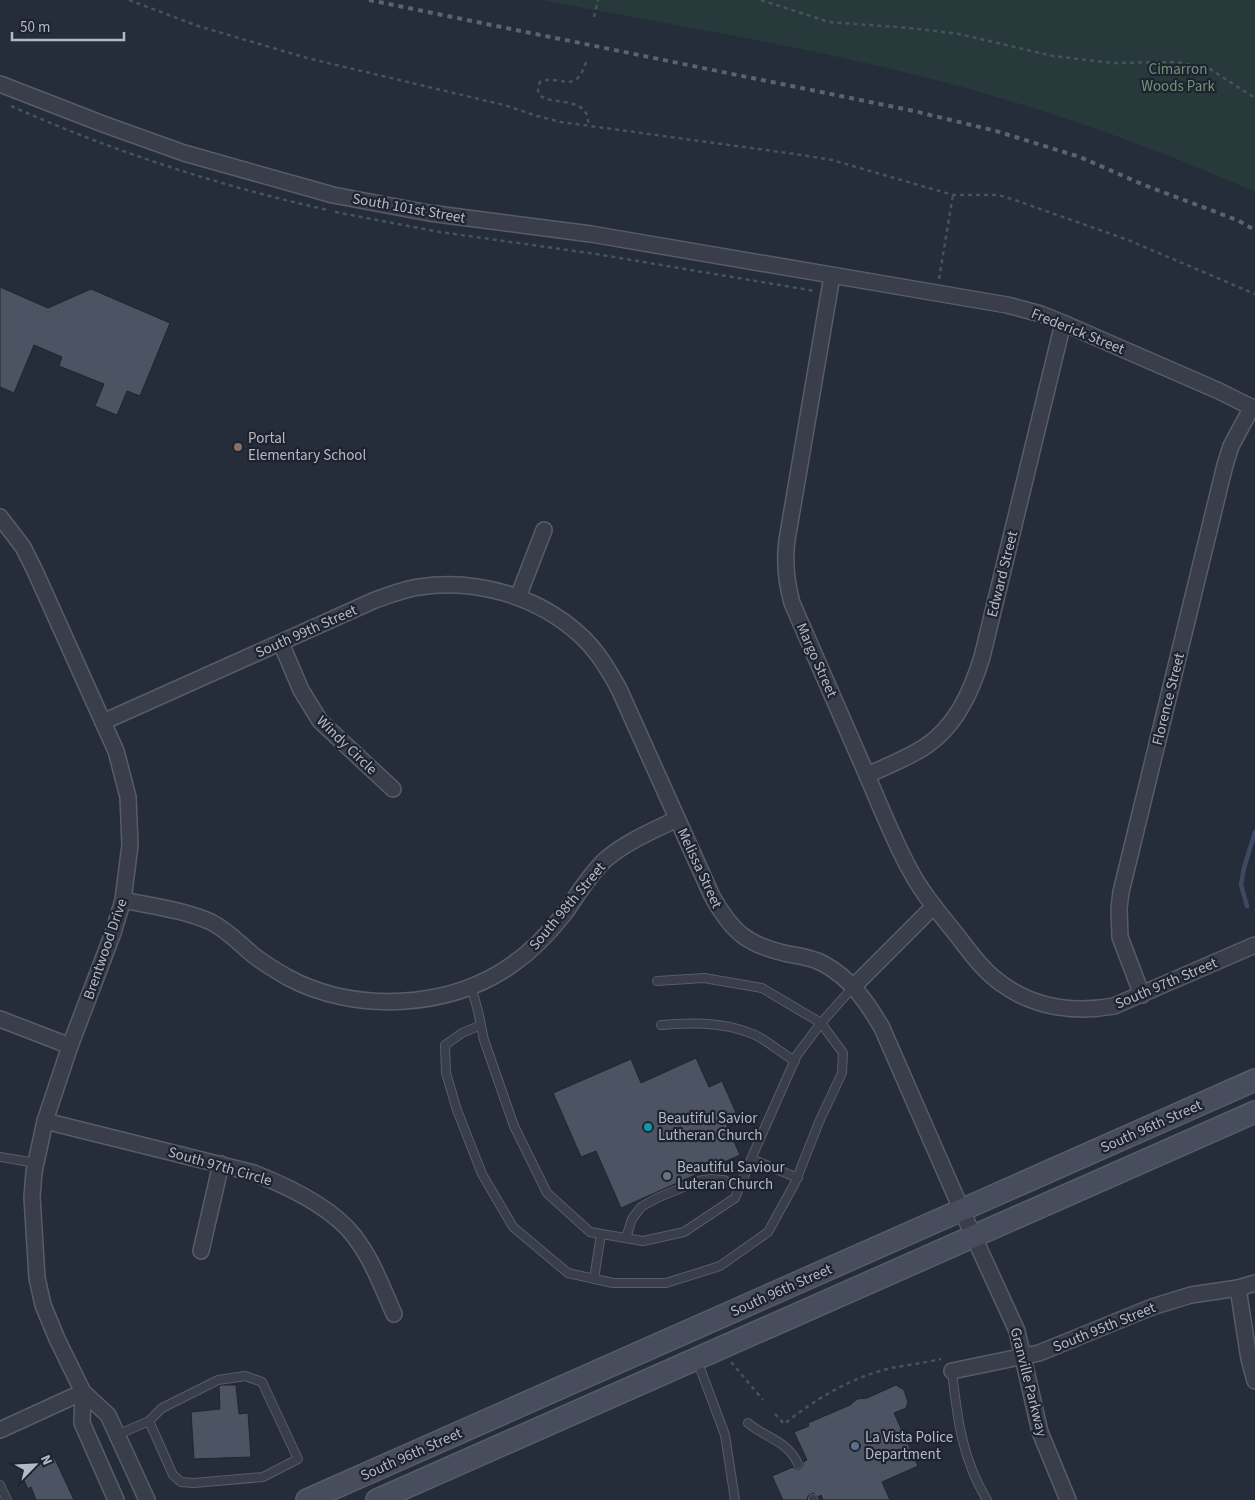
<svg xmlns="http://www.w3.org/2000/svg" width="1255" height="1500" font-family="'Source Sans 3',sans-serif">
	<rect width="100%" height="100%" fill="#252c3a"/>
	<path fill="#28393c" d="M542 0H1255V192C1147 144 1034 105 920 76 795 45 668 24 542 0Z"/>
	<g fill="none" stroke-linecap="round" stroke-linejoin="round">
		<path stroke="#3c4961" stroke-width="4.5" d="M1247 906 1241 885 1244 868 1255 832"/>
	</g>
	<g fill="#4c5363" stroke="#202531">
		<path d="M0 287 48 308 91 289 170 323 140 396 127 391 117 415 95 406 104 384 59 366 62 357 34 345 14 393 0 387Z"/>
		<path d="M696 1058 709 1087 722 1081 737 1115 725 1121 740 1155 621 1208 596 1151 581 1157 553 1093 631 1059 641 1083Z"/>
		<path d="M222 1385H236L239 1414 248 1413 251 1457 194 1459 191 1412 220 1409 219 1386Z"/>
		<path d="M896 1385 904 1390 908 1402 906 1408 894 1413 918 1466 882 1482 890 1500H823L821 1495 818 1497 813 1493 808 1496 807 1500H783L772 1476 793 1467 796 1469H800L803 1466V1462L807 1460 794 1432 809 1426 808 1423 850 1405 857 1399 867 1398Z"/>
		<path d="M54 1457 74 1500H36L31 1487 28 1489 20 1472Z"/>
	</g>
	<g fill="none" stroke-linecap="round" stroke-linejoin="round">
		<defs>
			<g id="lane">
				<path d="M657 981 704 978 762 988 821 1023 854 986"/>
				<path d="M471 986 478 1011 484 1040 514 1126 547 1193 590 1232 643 1241 684 1232 735 1198 755 1150 797 1055 821 1023 843 1053 842 1073 819 1122 795 1183 768 1232 720 1266 666 1283H613L568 1273 513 1227 482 1174 457 1110 446 1073 445 1045 462 1033 481 1025"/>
				<path d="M661 1025C693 1023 722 1021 753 1034 767 1040 781 1053 795 1061"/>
				<path d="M0 1157 36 1163"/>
				<path d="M751 1159 798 1178"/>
				<path d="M626 1238 632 1219 641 1207 657 1198 698 1181 710 1179 724 1180 739 1188"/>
				<path d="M594 1279 601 1234"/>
				<path d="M697 1360 725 1435 735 1500"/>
				<path d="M952 1371C957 1417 962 1459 987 1500"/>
				<path d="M748 1423C767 1439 787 1440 798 1464"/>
				<path d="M117 1435 149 1421 173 1475 181 1482 194 1483 263 1477 298 1459 262 1382 245 1376 218 1380 162 1408 149 1421"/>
				<path d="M0 1485 7 1500"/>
				<path d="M813 1499V1500"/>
			</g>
			<g id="street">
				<path d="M0 84 103 124 184 153 333 195 429 213 591 234 1007 305 1041 314 1063 323 1219 391 1255 409"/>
				<path d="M832 276 787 540C784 562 786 581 792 603 817 660 842 717 866 773 880 805 893 839 910 870 922 893 940 914 956 934 970 952 983 971 1002 984 1035 1008 1075 1013 1114 1006L1255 945"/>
				<path d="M0 517 23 547 35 571 116 751 128 797 130 845 123 900 113 933 70 1046 45 1121 34 1172 32 1197 37 1278 43 1305 57 1339 83 1392 108 1415 147 1500"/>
				<path d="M518 597 544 530"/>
				<path d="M281 643 301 690 320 721 393 789"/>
				<path d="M103 722 375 600C390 595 404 589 419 587 475 578 537 596 579 634 597 650 608 669 619 689L712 896C732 932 747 945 788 954 800 956 813 958 824 964 851 979 867 1002 882 1028L962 1211 1017 1331 1040 1432 1068 1500"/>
				<path d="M867 775C886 767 905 759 923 748 955 728 971 693 982 657L1063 323"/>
				<path d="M123 900C152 906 184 910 211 922 227 930 239 943 252 954 263 963 275 970 287 977 355 1014 450 1009 513 964 533 950 549 933 564 914 577 896 588 876 605 860 626 842 652 831 677 819"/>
				<path d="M854 986 934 906"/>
				<path d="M1142 995 1120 937 1119 908 1121 892 1225 465 1231 446 1252 407"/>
				<path d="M0 1019 70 1046"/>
				<path d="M45 1121 254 1173C287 1186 332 1207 354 1236 372 1259 382 1287 394 1314"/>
				<path d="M201 1251 221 1164"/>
				<path d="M1238 1288 1249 1359 1255 1381"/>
				<path d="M952 1371 1039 1353 1152 1307 1191 1295 1238 1288 1255 1283"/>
				<path d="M83 1392 82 1423 116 1500"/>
				<path d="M0 1430 83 1392"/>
			</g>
			<g id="secondary">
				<path d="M307 1500 1255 1080"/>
				<path d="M377 1500 1255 1112"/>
			</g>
		</defs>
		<use href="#lane" stroke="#575c68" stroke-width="10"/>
		<use href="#street" stroke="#575c68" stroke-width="18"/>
		<use href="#secondary" stroke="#575c68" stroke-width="24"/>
		<g stroke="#455458" stroke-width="2.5" stroke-dasharray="4 4" stroke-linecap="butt">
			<path d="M129 0 198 26 307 58 504 105 537 116 561 122 802 155 832 160 953 195H998L1012 199 1128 240 1255 294"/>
			<path d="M761 0 829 22 910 28 959 34 1053 56 1113 63 1176 62 1193 65 1210 69 1255 98"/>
			<path d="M594 17 598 0"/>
			<path d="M586 62C575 97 560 73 540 82 526 114 592 87 588 126"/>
			<path d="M11 106C112 151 219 186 328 210"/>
			<path d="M335 212 440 232 596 254 815 291"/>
			<path d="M939 279 953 195"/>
			<path d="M731 1362 763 1400"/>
			<path d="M775 1414 784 1424C817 1398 850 1378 891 1368 907 1365 924 1363 941 1359"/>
		</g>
		<use href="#lane" stroke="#393e4a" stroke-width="8"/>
		<use href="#street" stroke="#393e4a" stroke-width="15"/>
		<use href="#secondary" stroke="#474d5d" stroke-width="21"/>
		<path stroke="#5b6271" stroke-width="4" stroke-dasharray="5 5" stroke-linecap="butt" d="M369 0 914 111 996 131 1080 157 1144 185 1237 220 1255 230"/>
	</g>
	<circle fill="#8d6e63" stroke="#1e232f" stroke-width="2" cx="238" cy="447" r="5"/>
	<circle fill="#0f9aa8" stroke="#1e232f" stroke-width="2" cx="648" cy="1127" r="5"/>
	<circle fill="#6b7280" stroke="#1e232f" stroke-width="2" cx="667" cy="1176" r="5"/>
	<circle fill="#5c6f8a" stroke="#1e232f" stroke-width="2" cx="855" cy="1446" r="5"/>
	<g text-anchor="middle" stroke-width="4.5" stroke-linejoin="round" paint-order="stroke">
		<g font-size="15" fill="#6d947a" stroke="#1e232f">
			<text x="1178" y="74">Cimarron<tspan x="1178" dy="17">Woods Park</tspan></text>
		</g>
		<g font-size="15" fill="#b4b9c6" stroke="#1e232f">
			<text transform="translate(409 208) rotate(10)" y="5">South 101st Street</text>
			<text transform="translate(1078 331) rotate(22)" y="5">Frederick Street</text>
			<text transform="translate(1002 574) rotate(-76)" y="5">Edward Street</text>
			<text transform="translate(306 631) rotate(-24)" y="5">South 99th Street</text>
			<text transform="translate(817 660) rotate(66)" y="5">Margo Street</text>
			<text transform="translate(1168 699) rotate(-76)" y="5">Florence Street</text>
			<text transform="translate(347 745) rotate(44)" y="5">Windy Circle</text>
			<text transform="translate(700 868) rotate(65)" y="5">Melissa Street</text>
			<text transform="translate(567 906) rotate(-50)" y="5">South 98th Street</text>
			<text transform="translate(105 949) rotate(-71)" y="5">Brentwood Drive</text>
			<text transform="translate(1166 983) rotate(-23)" y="5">South 97th Street</text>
			<text transform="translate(1151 1126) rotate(-24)" y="5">South 96th Street</text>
			<text transform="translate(220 1166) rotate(16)" y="5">South 97th Circle</text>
			<text transform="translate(781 1290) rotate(-24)" y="5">South 96th Street</text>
			<text transform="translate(1104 1327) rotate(-22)" y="5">South 95th Street</text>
			<text transform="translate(1029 1382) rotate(76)" y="5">Granville Parkway</text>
			<text transform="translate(411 1454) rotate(-24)" y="5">South 96th Street</text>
		</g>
		<g font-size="15" fill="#b4b9c6" stroke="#1e232f" text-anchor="start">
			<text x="248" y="443">Portal<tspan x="248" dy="17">Elementary School</tspan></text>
			<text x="658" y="1123">Beautiful Savior<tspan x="658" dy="17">Lutheran Church</tspan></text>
			<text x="677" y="1172">Beautiful Saviour<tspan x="677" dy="17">Luteran Church</tspan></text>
			<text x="865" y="1442">La Vista Police<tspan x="865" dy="17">Department</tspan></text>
		</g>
	</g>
	<g transform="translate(35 1465) rotate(66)" stroke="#1e232f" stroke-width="4" paint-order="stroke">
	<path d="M0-4L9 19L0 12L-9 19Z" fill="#b4b9c6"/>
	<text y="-8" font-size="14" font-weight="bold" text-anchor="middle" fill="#b4b9c6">N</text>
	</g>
	<path d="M12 32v8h112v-8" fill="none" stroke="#b4b9c6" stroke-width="2.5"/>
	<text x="20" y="32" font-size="15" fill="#b4b9c6" stroke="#1e232f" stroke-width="4" paint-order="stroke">50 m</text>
</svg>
